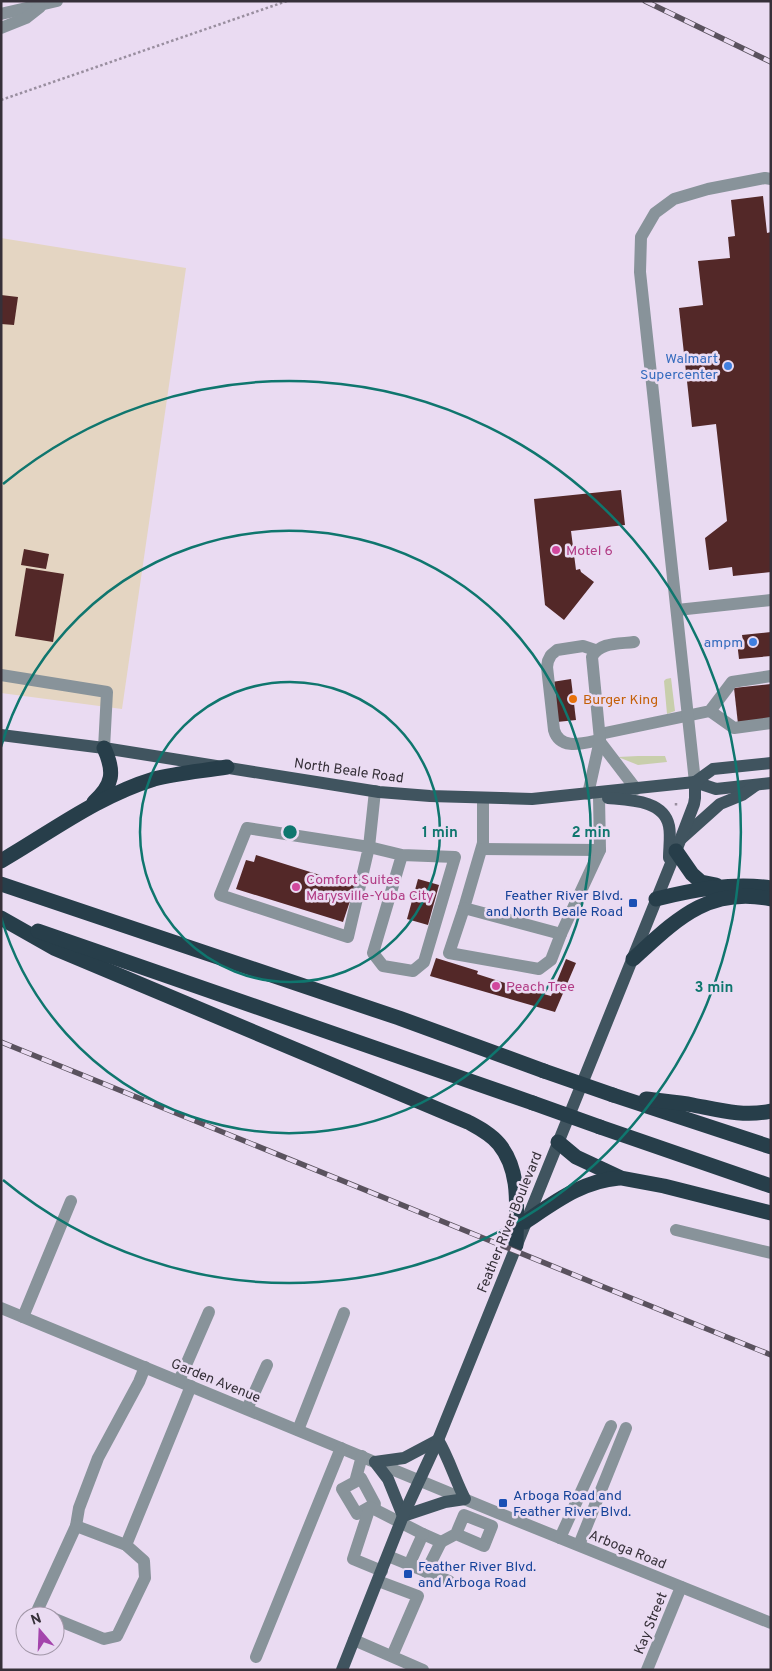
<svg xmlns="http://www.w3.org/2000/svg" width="772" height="1671" font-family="Overpass,sans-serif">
	<rect width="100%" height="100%" fill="#eadbf2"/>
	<path fill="#e4d5c2" d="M1 238 186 268 122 709 1 693Z"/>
	<g fill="#c8ceac">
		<path d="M671 678 675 711 667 714 664 681 666 679Z"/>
		<path d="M638 756H665L667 762 638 765 618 757Z"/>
	</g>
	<g fill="#532828">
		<path d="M763 196 767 233 771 232V572L733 576 732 567 709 570 705 538 727 521 716 424 692 427 679 308 703 305 698 261 730 258 728 237 735 236 731 200Z"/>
		<path d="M1 295 18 297 14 325 1 324Z"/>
		<path d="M621 490 625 525 571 531 576 570 580 569 581 572 594 582 564 620 545 605 534 499Z"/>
		<path d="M24 549 49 554 46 569 21 565Z"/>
		<path d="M26 568 64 574 53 642 15 636Z"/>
		<path d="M771 632V656L739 659 737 642 743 641 742 635Z"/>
		<path d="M571 679 576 720 557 722 552 682Z"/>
		<path d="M771 684V721L738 724 734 688Z"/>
		<path d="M256 855 355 886 343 922 236 889 246 860 254 862Z"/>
		<path d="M418 879 439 885 428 925 407 919Z"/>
		<path d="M436 958 478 971 477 974 505 983 507 980 538 988 536 992 551 996 566 959 576 963 555 1012 430 976Z"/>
	</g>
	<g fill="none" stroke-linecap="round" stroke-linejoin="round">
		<g stroke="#998e9f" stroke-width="2.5" stroke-dasharray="2.5 2.5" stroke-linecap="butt">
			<path d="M1 100 287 1"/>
			<path d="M676 803V808"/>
		</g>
		<g stroke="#88939a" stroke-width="12">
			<path d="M1 14 57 1"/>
			<path d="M1 28 26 18 40 7"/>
			<path d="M677 610 771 600"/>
			<path d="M595 650 583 646 557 650 551 655 548 661 547 667 554 730C560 751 584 743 600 740"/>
			<path d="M1 675 107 692 104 748"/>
			<path d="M710 711 734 728 771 723"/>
			<path d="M600 734 710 711 732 682 771 676"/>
			<path d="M600 742 636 789"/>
			<path d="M695 782 640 272 641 237 655 213 674 199 708 189 765 178 771 179"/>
			<path d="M375 791 369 847 247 828 220 895 348 937 369 847 402 855 373 953 383 966 413 971 424 962 455 857 402 855"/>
			<path d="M588 794 600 740 592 657C599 642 620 644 634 642"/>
			<path d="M483 799V843L464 908 561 934 600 850 599 797"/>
			<path d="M482 849 600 850"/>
			<path d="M464 908 449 953 539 969 551 960 561 934"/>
			<path d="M676 1230 771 1253"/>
			<path d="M1 1308 498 1513 771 1623"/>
			<path d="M23 1317 71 1201"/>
			<path d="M179 1381 209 1312"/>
			<path d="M247 1409 267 1365"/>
			<path d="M298 1430 344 1313"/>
			<path d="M355 1482 361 1478 375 1504 357 1514 342 1489 355 1482 362 1456"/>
			<path d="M560 1538 611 1426"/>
			<path d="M441 1542 456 1534 464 1515 492 1526 484 1546 456 1534"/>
			<path d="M126 1545 191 1386"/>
			<path d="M579 1545 626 1428"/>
			<path d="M388 1556 449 1581"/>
			<path d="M409 1565 423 1534 441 1542 426 1572"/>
			<path d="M382 1571 353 1559 370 1507 423 1534"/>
			<path d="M378 1581 418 1596 392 1656"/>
			<path d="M47 1616 43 1614 38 1609 76 1526 79 1508 98 1458 139 1382 145 1367"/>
			<path d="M55 1619 104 1639 117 1636 145 1578 144 1561 126 1545 76 1526"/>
			<path d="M354 1640 423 1670"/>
			<path d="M256 1657 341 1448"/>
			<path d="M647 1670 681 1587"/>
		</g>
		<g stroke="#40545f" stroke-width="12">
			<path d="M1 735 104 748 379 792 430 796 532 799 695 782 716 789 771 783"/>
			<path d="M695 782 713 769 771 763"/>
			<path d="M608 798C629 800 664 800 669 826 671 836 669 847 669 858"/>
			<path d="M682 838 720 804 742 795 756 785"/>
			<path d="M375 1462 388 1479 403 1516 445 1502 465 1499C455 1480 449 1458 438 1440"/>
			<path d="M375 1462 404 1458 438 1440"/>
			<path d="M342 1670 403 1516 438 1440 676 851 694 804 695 798V782"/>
		</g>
		<g stroke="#273e4a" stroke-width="15">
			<path d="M94 802C113 785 115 772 104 748"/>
			<path d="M676 851 692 874 701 882 716 885"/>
			<path d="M1 861C51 832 98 796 154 779 177 773 203 771 227 767"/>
			<path d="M1 884 399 1018 544 1071"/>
			<path d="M656 899C692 890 733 882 771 888"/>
			<path d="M1 918 54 948 468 1122C479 1128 491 1134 499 1144 522 1172 516 1211 516 1245"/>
			<path d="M38 931 533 1103"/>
			<path d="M633 959C676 920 708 886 771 899"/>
			<path d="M613 1095 771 1147"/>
			<path d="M646 1099C662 1101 678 1102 693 1105 719 1110 744 1117 771 1111"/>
			<path d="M600 1127 771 1186"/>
			<path d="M558 1142 576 1157 621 1178 664 1186 771 1213"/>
			<path d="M525 1222C555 1202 582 1181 619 1178"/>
		</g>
		<defs>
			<g id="rail">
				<path d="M645 1 771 62"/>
				<path d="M1 1042 771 1355"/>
			</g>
		</defs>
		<use href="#rail" stroke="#5a525e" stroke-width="5.5"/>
		<use href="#rail" stroke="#eadbf2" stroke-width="4" stroke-dasharray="11" stroke-linecap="butt"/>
		<g stroke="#273e4a" stroke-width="15">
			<path d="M544 1071 613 1095"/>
			<path d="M533 1103 600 1127"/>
		</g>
	</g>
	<g fill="none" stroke="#0f766e" stroke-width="2.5">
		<circle cx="290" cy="832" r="150"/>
		<path d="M1 747A301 301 0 1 1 1 917"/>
		<path d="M3 484A451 451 0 1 1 3 1180"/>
	</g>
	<g fill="#3f7fe0" stroke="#eadbf2" stroke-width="2">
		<circle cx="728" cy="366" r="5"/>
		<circle cx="753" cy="642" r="5"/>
	</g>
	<g fill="#d1479c" stroke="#eadbf2" stroke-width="2">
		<circle cx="556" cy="550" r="5"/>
		<circle cx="296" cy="887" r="5"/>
		<circle cx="496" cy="986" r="5"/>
	</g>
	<circle fill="#e8710a" stroke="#eadbf2" stroke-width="2" cx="573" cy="699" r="5"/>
	<g fill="#1a4fb4" stroke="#eadbf2" stroke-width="2">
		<rect x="628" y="898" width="10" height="10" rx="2.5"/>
		<rect x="498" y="1498" width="10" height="10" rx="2.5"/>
		<rect x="403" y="1569" width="10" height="10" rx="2.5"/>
	</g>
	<g text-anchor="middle" stroke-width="5" stroke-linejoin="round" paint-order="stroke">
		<g font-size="14" fill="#366cbe" stroke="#eadbf2" text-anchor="end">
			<text x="718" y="363">Walmart<tspan x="718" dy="16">Supercenter</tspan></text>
			<text x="743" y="647">ampm</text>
		</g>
		<g font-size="14" fill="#b23c85" stroke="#eadbf2" text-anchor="start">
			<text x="566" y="555">Motel 6</text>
			<text x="306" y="884">Comfort Suites<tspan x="306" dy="16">Marysville-Yuba City</tspan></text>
			<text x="506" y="991">Peach Tree</text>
		</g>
		<g font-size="14" fill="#c56008" stroke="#eadbf2" text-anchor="start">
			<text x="583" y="704">Burger King</text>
		</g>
		<g font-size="14" fill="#363039" stroke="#eadbf2">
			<text transform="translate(349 770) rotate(8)" y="5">North Beale Road</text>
			<text transform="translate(509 1222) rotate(-68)" y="5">Feather River Boulevard</text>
			<text transform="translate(216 1380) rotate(22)" y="5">Garden Avenue</text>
			<text transform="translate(628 1549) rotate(22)" y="5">Arboga Road</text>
			<text transform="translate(650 1623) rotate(-68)" y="5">Kay Street</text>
		</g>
		<g font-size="14" fill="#164399" stroke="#eadbf2" text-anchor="start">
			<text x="623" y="900" text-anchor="end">Feather River Blvd.<tspan x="623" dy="16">and North Beale Road</tspan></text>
			<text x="513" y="1500">Arboga Road and<tspan x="513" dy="16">Feather River Blvd.</tspan></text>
			<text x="418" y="1571">Feather River Blvd.<tspan x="418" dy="16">and Arboga Road</tspan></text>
		</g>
	</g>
	<circle cx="290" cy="832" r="8" fill="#0f766e" stroke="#eadbf2" stroke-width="2.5"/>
	<g font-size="15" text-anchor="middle" font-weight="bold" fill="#0f766e" stroke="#eadbf2" stroke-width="5" stroke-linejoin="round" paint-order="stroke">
		<text x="440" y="837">1 min</text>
		<text x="591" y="837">2 min</text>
		<text x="714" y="992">3 min</text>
	</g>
	<rect width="772" height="1671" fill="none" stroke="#363039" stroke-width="5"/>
	<g transform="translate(40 1631) rotate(341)"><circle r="24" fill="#eadbf2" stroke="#a297a8"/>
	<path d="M0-4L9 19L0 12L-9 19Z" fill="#a444ac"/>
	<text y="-8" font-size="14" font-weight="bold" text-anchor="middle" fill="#363039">N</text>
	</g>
</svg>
